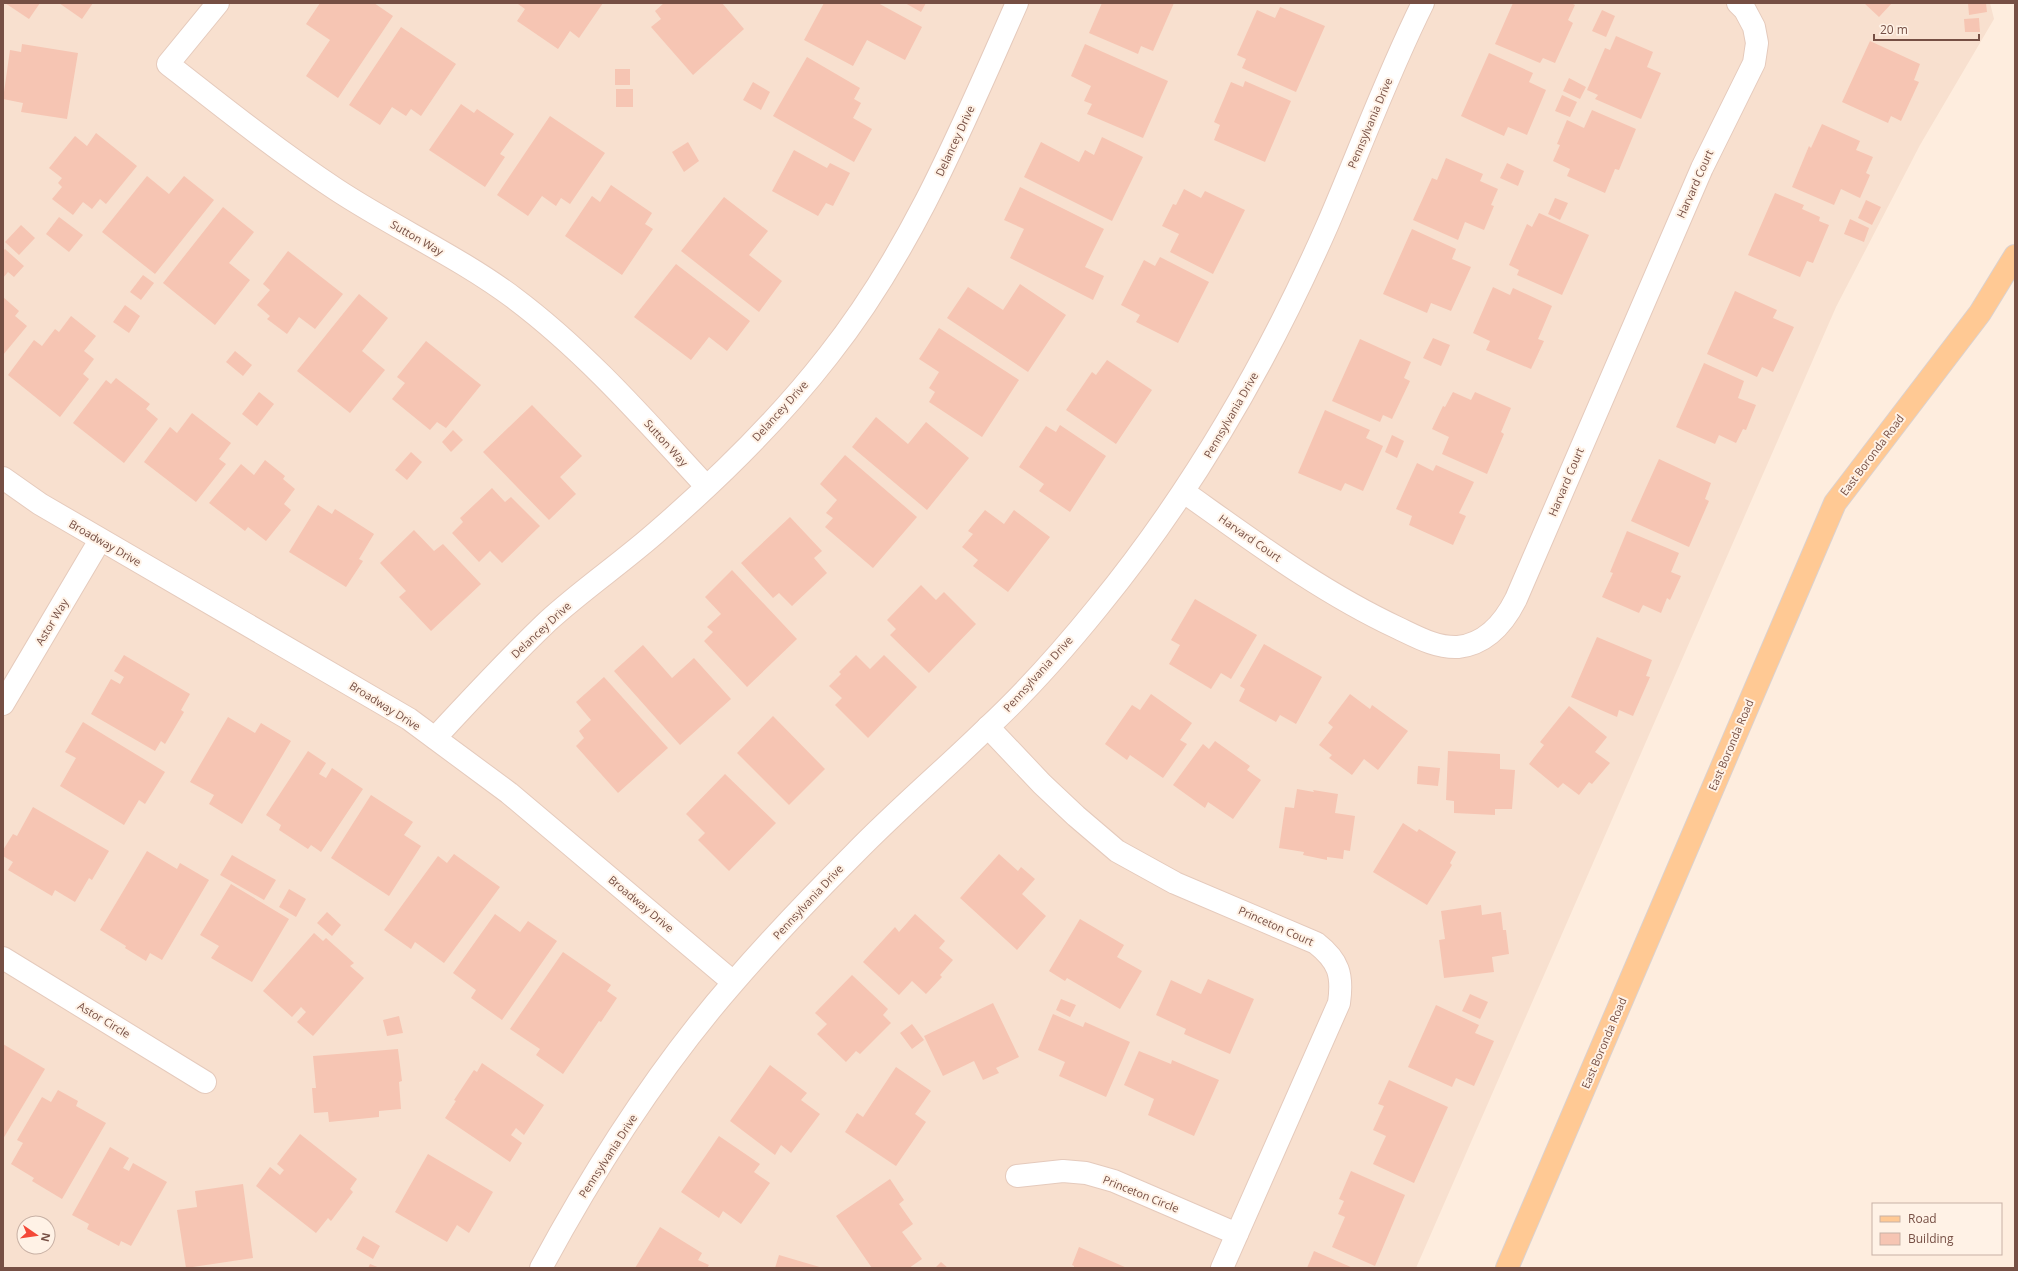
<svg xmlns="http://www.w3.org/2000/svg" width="2018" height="1271" font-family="'Open Sans',sans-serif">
	<rect width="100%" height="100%" fill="#feedde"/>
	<path fill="#f8e0cf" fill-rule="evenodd" d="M3 3H1990L1994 19 1920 145 1836 307 1416 1268H3ZM24 1223H48V1247H24Z"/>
	<g fill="#f6c5b3">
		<path d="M5 3H40L29 19Z"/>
		<path d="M59 3H93L82 19Z"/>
		<path d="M320 3H374L393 16 338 98 306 76 330 40 306 24Z"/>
		<path d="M518 3H603L579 38 570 31 558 49 517 21 525 9 518 4Z"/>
		<path d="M664 3H722L744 29 693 75 651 27 661 19 655 11Z"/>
		<path d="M824 3H878L922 27 905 60 867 40 853 66 804 40Z"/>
		<path d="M905 3H926L921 12Z"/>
		<path d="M1102 3H1174L1153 51 1141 46 1138 54 1089 33Z"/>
		<path d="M1513 3H1571L1575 5 1568 20 1573 23 1555 63 1543 58 1540 63 1495 44Z"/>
		<path d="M1864 3H1892L1879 17Z"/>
		<path d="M1968 3H1986L1987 12 1969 15Z"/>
		<path d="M1280 7 1325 26 1296 92 1242 68 1246 59 1237 55 1257 10 1275 18Z"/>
		<path d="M1602 10 1615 16 1606 37 1592 31Z"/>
		<path d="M1979 18 1980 32H1965L1964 19Z"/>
		<path d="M401 27 456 64 421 116 411 109 406 116 392 107 380 125 349 105Z"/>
		<path d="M1616 36 1653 52 1647 67 1661 73 1641 119 1595 99 1598 95 1587 90 1605 48 1610 50Z"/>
		<path d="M1870 41 1920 64 1914 80 1919 82 1901 121 1891 116 1888 123 1842 102Z"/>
		<path d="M22 44 78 53 67 119 21 112 23 103 3 99 10 50 21 52Z"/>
		<path d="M1085 44 1168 81 1143 138 1087 114 1092 104 1084 101 1091 86 1071 76Z"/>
		<path d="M1489 53 1533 73 1529 82 1546 90 1527 135 1508 127 1504 136 1461 116Z"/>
		<path d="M807 57 860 88 854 99 861 103 853 118 872 129 854 162 773 116Z"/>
		<rect x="615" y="69" width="15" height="16"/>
		<path d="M1569 78 1586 87 1580 99 1563 91Z"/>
		<path d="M1245 81 1291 101 1265 162 1214 140 1220 125 1214 122 1231 82 1243 87Z"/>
		<path d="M753 82 770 92 761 110 743 100Z"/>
		<rect x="616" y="89" width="17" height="18"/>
		<path d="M1562 95 1577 102 1570 117 1555 111Z"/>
		<path d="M461 104 474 113 477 109 514 134 500 154 505 157 485 187 429 150Z"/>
		<path d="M1592 110 1636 129 1619 170 1615 169 1605 193 1567 176 1570 169 1553 161 1560 145 1557 144 1567 120 1584 128Z"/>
		<path d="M550 116 605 153 570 204 561 198 556 206 542 196 528 216 497 195Z"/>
		<path d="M1822 124 1860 141 1856 150 1873 157 1866 173 1870 175 1860 198 1841 189 1834 205 1792 187 1809 146 1811 148Z"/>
		<path d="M96 133 137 166 106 204 100 199 92 209 83 202 73 215 52 199 62 187 58 183 62 178 49 168 75 136 87 146Z"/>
		<path d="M1102 137 1143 157 1112 221 1024 177 1041 142 1079 162 1085 150 1094 155Z"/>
		<path d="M688 142 699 161 684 172 672 152Z"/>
		<path d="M794 150 827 168 830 163 850 173 833 206 826 203 818 216 772 191Z"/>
		<path d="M1446 158 1483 174 1480 181 1498 189 1491 205 1494 206 1484 230 1465 222 1458 240 1413 220 1432 178 1437 180Z"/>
		<path d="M1507 163 1524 171 1518 186 1500 178Z"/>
		<path d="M147 176 169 194 184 176 214 200 155 274 102 232Z"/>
		<path d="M611 185 652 213 645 224 653 229 622 275 565 236 592 196 600 202Z"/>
		<path d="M1020 187 1104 229 1085 267 1104 276 1093 300 1010 258 1024 229 1004 220Z"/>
		<path d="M1184 189 1201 198 1205 191 1245 210 1213 274 1170 252 1179 234 1162 226 1173 204 1176 205Z"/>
		<path d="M1775 193 1804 205 1802 209 1820 217 1819 221 1829 225 1813 263 1807 261 1800 277 1748 255Z"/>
		<path d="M724 197 768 231 749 255 782 281 759 312 681 251Z"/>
		<path d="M1555 198 1568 203 1560 220 1548 214Z"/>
		<path d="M1866 200 1881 207 1872 225 1858 218Z"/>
		<path d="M223 207 254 232 229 263 250 280 215 325 163 283Z"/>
		<path d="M1539 213 1589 235 1562 295 1517 275 1519 270 1509 265 1527 224 1532 227Z"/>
		<path d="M59 217 83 235 69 252 46 234Z"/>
		<path d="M1850 219 1869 228 1864 242 1844 234Z"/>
		<path d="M21 225 35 238 19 255 5 242Z"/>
		<path d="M1412 229 1456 249 1452 259 1471 267 1451 311 1431 303 1427 313 1383 294Z"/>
		<path d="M5 249 24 266 14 277 8 272 3 278V251Z"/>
		<path d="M288 251 343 294 315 329 299 317 287 334 267 319 270 316 257 305 270 290 263 284Z"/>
		<path d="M1160 257 1209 282 1178 343 1136 322 1140 315 1121 305 1144 260 1155 266Z"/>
		<path d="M676 264 750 321 727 351 709 337 691 360 634 317Z"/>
		<path d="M143 275 154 283 141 300 130 292Z"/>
		<path d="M1020 284 1066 315 1028 372 947 318 968 287 1003 310Z"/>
		<path d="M1493 287 1510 295 1513 288 1552 306 1538 339 1544 341 1531 369 1486 350 1490 341 1473 333Z"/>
		<path d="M1735 291 1777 310 1773 318 1794 327 1773 372 1762 367 1757 377 1707 354Z"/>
		<path d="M359 294 388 318 362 351 385 370 350 413 297 371Z"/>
		<path d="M3 297 19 311 15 316 27 326 3 355Z"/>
		<path d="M125 305 140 316 129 333 113 322Z"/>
		<path d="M71 316 96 336 84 351 94 359 83 374 89 379 60 417 8 375 34 340 42 346 55 329 59 332Z"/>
		<path d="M939 328 1019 380 982 437 929 402 935 392 929 388 939 372 919 359Z"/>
		<path d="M1433 338 1450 345 1441 366 1423 358Z"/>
		<path d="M1360 339 1411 362 1404 378 1410 381 1392 419 1383 415 1380 422 1332 401Z"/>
		<path d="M426 341 481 385 446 428 437 422 430 430 392 399 405 383 397 377Z"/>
		<path d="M235 351 252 365 243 376 226 362Z"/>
		<path d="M1107 360 1152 390 1116 444 1066 410 1092 372 1096 375Z"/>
		<path d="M1704 363 1744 381 1738 398 1756 405 1746 430 1743 429 1736 443 1719 435 1715 444 1676 427Z"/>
		<path d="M116 378 150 404 146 409 158 419 124 463 73 423 106 380 111 384Z"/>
		<path d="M259 392 274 404 257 426 242 414Z"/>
		<path d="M1453 392 1471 400 1475 392 1511 408 1501 432 1504 434 1487 474 1442 454 1449 437 1432 429 1443 406 1445 407Z"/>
		<path d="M532 405 582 456 560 477 576 494 549 520 483 452Z"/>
		<path d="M1325 410 1370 430 1366 438 1383 446 1363 491 1345 483 1341 491 1298 473Z"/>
		<path d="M192 413 231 443 219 459 226 464 196 502 144 462 170 427 177 433Z"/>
		<path d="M876 417 908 444 926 422 969 458 927 510 852 447Z"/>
		<path d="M1060 425 1106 456 1070 512 1039 491 1044 484 1019 467 1046 426 1056 432Z"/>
		<path d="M453 430 463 440 451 452 442 442Z"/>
		<path d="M1392 435 1404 441 1397 458 1385 452Z"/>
		<path d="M411 452 422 462 407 480 395 470Z"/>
		<path d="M845 455 917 517 873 568 825 527 833 518 826 513 837 500 820 484Z"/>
		<path d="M1659 459 1711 483 1705 499 1709 501 1689 547 1631 521Z"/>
		<path d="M265 460 285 476 283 479 295 489 284 504 291 510 266 541 248 527 245 531 209 503 241 464 254 475Z"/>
		<path d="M1417 463 1433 471 1436 465 1474 482 1459 513 1466 516 1453 545 1409 525 1412 516 1396 509Z"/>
		<path d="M492 488 505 502 511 497 540 526 502 563 490 551 479 562 452 533 463 522 460 518Z"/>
		<path d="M318 505 332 514 335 509 374 534 359 559 363 561 346 587 289 552Z"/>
		<path d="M985 510 1004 524 1014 510 1050 537 1008 592 973 566 978 560 962 547 973 534 968 531Z"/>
		<path d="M790 517 822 551 814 558 827 573 792 606 779 593 773 598 741 563Z"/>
		<path d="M414 530 434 551 443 544 481 584 431 631 399 597 406 591 380 563Z"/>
		<path d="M1627 531 1679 553 1671 572 1681 576 1670 600 1667 598 1661 613 1643 605 1639 613 1602 597 1613 573 1610 572Z"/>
		<path d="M732 570 797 639 747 687 704 641 713 632 707 627 721 614 705 597Z"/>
		<path d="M921 585 936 600 944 592 976 624 929 673 890 635 896 629 887 620Z"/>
		<path d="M1195 599 1257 635 1231 679 1221 673 1211 689 1169 664 1180 645 1171 640Z"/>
		<path d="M1597 637 1652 660 1646 676 1650 677 1633 716 1619 710 1617 717 1571 697Z"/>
		<path d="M1264 644 1322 677 1296 724 1280 715 1276 722 1239 701 1245 689 1240 686Z"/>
		<path d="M643 645 672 678 694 658 731 699 680 745 614 671Z"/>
		<path d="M124 655 190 694 181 710 184 712 165 744 161 741 155 751 91 714 111 679 120 684 124 677 114 671Z"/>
		<path d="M856 655 870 669 884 655 917 687 868 738 835 705 842 698 829 686 841 674 839 672Z"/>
		<path d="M604 677 668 748 618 793 576 746 584 738 579 731 591 720 576 702Z"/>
		<path d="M1151 694 1192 723 1180 740 1187 744 1163 778 1130 755 1127 760 1105 744 1132 705 1140 710Z"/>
		<path d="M1350 694 1370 709 1372 705 1408 731 1378 770 1364 759 1352 775 1329 758 1332 755 1319 745 1333 727 1328 723Z"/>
		<path d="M1569 706 1607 737 1595 752 1610 763 1592 784 1589 782 1579 795 1563 783 1558 788 1529 764 1544 745 1540 742Z"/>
		<path d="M773 716 825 769 789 805 737 753Z"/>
		<path d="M228 717 255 733 261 723 291 741 242 824 209 804 214 795 190 782Z"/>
		<path d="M83 722 165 772 145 804 139 800 124 825 60 786 76 758 65 752Z"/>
		<path d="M1215 741 1250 766 1247 770 1261 780 1233 819 1208 802 1205 808 1173 785 1203 744 1209 749Z"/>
		<path d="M308 751 326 763 319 774 326 778 332 768 363 789 321 852 311 845 308 849 279 830 281 825 266 815Z"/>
		<path d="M1448 751 1500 754V769L1515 770 1512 809H1495V815L1454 813V801L1446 800Z"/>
		<path d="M1418 766 1440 768 1438 786 1417 784Z"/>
		<path d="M725 774 776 823 729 871 698 840 705 833 686 814Z"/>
		<path d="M1297 789 1314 792 1313 790 1338 794 1335 813 1355 816 1350 851 1344 850 1343 859 1327 857V860L1303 855 1304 852 1279 848 1285 807 1294 808Z"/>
		<path d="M371 795 413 822 404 835 421 846 389 896 331 858Z"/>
		<path d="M33 807 109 851 92 880 89 878 75 902 55 890 52 896 8 870 13 862 3 856V850L13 834 17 836Z"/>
		<path d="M1403 823 1417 832 1419 829 1456 852 1450 863 1452 865 1427 905 1373 872Z"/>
		<path d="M147 851 177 869 180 863 209 880 162 960 150 953 146 961 125 948 126 946 100 930Z"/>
		<path d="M454 854 500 887 444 963 415 942 411 949 384 930 438 856 447 863Z"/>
		<path d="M999 854 1018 871 1021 867 1035 879 1022 894 1046 916 1017 950 960 898Z"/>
		<path d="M232 855 276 880 264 900 220 875Z"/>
		<path d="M231 884 289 919 252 982 211 958 219 946 200 935Z"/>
		<path d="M289 889 306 899 296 917 279 907Z"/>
		<path d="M1481 905 1482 915 1501 912 1503 930H1506L1509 954 1492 957 1494 972 1444 978 1439 940 1445 939 1441 911Z"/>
		<path d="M327 912 341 925 332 936 317 923Z"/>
		<path d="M495 914 520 932 528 921 557 941 502 1020 471 998 476 990 453 973Z"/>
		<path d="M915 914 945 941 939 948 953 960 940 975 942 977 926 994 912 981 899 995 863 962 895 927 899 932Z"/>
		<path d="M1080 919 1124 945 1117 957 1142 971 1120 1009 1067 978 1065 981 1049 971Z"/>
		<path d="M314 933 323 941 326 938 354 963 350 966 364 978 313 1036 297 1022 306 1012 301 1007 292 1017 263 991Z"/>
		<path d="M563 952 611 985 607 991 617 998 601 1022 599 1021 563 1074 536 1055 540 1049 510 1029Z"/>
		<path d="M852 975 888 1009 883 1015 891 1023 860 1054 856 1051 846 1062 817 1034 827 1024 815 1013Z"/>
		<path d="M1208 979 1254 999 1230 1054 1184 1034 1186 1029 1156 1015 1171 980 1201 994Z"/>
		<path d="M1470 994 1488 1002 1480 1019 1462 1011Z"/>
		<path d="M1061 999 1076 1005 1070 1017 1056 1010Z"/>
		<path d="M993 1003 1019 1057 996 1068 999 1073 983 1080 974 1061 943 1076 924 1036Z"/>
		<path d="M1436 1005 1479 1025 1475 1033 1494 1041 1474 1086 1456 1078 1452 1087 1408 1067Z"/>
		<path d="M1053 1014 1083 1027 1085 1022 1130 1042 1106 1097 1059 1076 1065 1062 1038 1050Z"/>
		<path d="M399 1016 403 1033 387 1036 383 1020Z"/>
		<path d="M912 1024 924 1040 912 1049 900 1033Z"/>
		<path d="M3 1044 45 1069 3 1139Z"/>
		<path d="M398 1049 402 1081 399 1082 401 1109 379 1111V1117L329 1122 328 1112 314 1113 312 1088H316L313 1056Z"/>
		<path d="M1139 1051 1171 1064 1172 1060 1219 1080 1194 1136 1148 1115 1154 1099 1124 1085Z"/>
		<path d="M482 1063 544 1105 524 1135 516 1128 511 1135 522 1143 510 1162 445 1118 456 1101 454 1100 474 1070 477 1072Z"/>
		<path d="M770 1065 807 1093 801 1100 820 1114 791 1153 781 1145 775 1155 730 1121Z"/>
		<path d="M896 1067 931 1091 915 1114 926 1122 896 1166 845 1132 857 1113 863 1117Z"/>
		<path d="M1389 1080 1448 1107 1414 1183 1373 1164 1386 1136 1373 1130 1384 1106 1378 1104Z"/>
		<path d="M58 1090 78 1101 76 1106 106 1123 62 1199 32 1181 34 1178 11 1164 23 1143 17 1140 42 1097 51 1102Z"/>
		<path d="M300 1134 357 1179 350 1189 353 1192 331 1221 328 1218 316 1233 256 1186 270 1167 280 1175 284 1170 277 1164Z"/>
		<path d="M719 1136 760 1164 754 1172 770 1183 741 1224 723 1211 719 1218 681 1192Z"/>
		<path d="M110 1147 129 1158 123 1168 129 1171 133 1163 167 1182 131 1246 121 1241 119 1246 87 1229 89 1224 72 1215Z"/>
		<path d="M428 1154 493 1192 469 1233 457 1225 447 1242 395 1212Z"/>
		<path d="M1351 1171 1405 1195 1375 1266 1332 1247 1345 1217 1338 1214 1344 1201 1339 1199Z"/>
		<path d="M890 1179 904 1200 899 1204 913 1224 902 1232 922 1259 909 1268H872L836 1216Z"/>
		<path d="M243 1184 253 1258 186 1268 177 1210 197 1207 195 1191Z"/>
		<path d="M660 1227 702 1253 698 1260 709 1265 707 1268H635Z"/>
		<path d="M363 1236 380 1246 373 1259 356 1249Z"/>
		<path d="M1079 1247 1127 1268H1074V1266L1072 1265Z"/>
		<path d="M1314 1251 1353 1268H1307Z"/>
		<path d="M779 1255 823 1268H775Z"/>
		<path d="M941 1262 948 1268H935Z"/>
		<path d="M370 1264 380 1268H368Z"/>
	</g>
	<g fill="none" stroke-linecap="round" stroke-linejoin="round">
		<defs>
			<g id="minor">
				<path d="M218 3 168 64C224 108 278 151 337 190 395 228 459 257 514 298 586 352 645 420 706 486"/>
				<path d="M3 478 40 504 409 719 509 793 733 982"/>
				<path d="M1184 492C1253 541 1321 592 1398 628 1417 637 1436 648 1458 647 1486 644 1504 623 1516 599L1702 168 1754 63 1757 43 1754 27 1745 10 1738 3"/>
				<path d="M3 704 100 540"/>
				<path d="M988 727 1042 784 1076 816 1117 851 1175 883 1316 943C1339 961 1343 975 1339 1003L1222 1268"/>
				<path d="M435 738C472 698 509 658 548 621 583 589 623 562 659 530 720 477 779 419 828 356 912 250 963 125 1017 3"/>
				<path d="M3 958 205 1082"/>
				<path d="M1017 1176 1063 1171 1086 1173 1114 1181 1237 1234"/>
				<path d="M541 1268C595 1168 658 1069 733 983 772 938 814 894 856 852 898 809 944 770 987 728 1027 691 1064 649 1098 607 1193 491 1267 362 1327 226 1359 152 1387 75 1423 3"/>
			</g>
			<path id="major" d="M1507 1268 1835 503 1980 313 2015 256"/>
		</defs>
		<use href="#minor" stroke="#e5cabc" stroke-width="24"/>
		<use href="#major" stroke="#dbd1ce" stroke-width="24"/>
		<use href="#minor" stroke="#fff" stroke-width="22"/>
		<use href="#major" stroke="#ffc994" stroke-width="22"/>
	</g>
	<g text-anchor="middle" stroke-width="4" stroke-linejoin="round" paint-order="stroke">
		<g font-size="11" fill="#764f44" stroke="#fff2e6">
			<text transform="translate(1370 123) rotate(-67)" y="4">Pennsylvania Drive</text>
			<text transform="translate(955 141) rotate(-65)" y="4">Delancey Drive</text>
			<text transform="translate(1695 184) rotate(-66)" y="4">Harvard Court</text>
			<text transform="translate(417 238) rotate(30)" y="4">Sutton Way</text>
			<text transform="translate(780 411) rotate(-48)" y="4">Delancey Drive</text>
			<text transform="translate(1231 415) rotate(-60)" y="4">Pennsylvania Drive</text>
			<text transform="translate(666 443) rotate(48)" y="4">Sutton Way</text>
			<text transform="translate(1872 455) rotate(-53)" y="4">East Boronda Road</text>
			<text transform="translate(1566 482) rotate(-67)" y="4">Harvard Court</text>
			<text transform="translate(1250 538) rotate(35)" y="4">Harvard Court</text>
			<text transform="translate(105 543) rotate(30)" y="4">Broadway Drive</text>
			<text transform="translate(52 622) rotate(-59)" y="4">Astor Way</text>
			<text transform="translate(541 630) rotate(-43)" y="4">Delancey Drive</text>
			<text transform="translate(1038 674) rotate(-48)" y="4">Pennsylvania Drive</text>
			<text transform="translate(385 706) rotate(32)" y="4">Broadway Drive</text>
			<text transform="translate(1731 745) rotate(-67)" y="4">East Boronda Road</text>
			<text transform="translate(808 902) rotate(-47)" y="4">Pennsylvania Drive</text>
			<text transform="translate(641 904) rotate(40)" y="4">Broadway Drive</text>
			<text transform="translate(1276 926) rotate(24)" y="4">Princeton Court</text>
			<text transform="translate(104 1020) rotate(31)" y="4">Astor Circle</text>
			<text transform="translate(1604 1043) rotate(-67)" y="4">East Boronda Road</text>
			<text transform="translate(608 1156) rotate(-57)" y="4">Pennsylvania Drive</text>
			<text transform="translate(1141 1194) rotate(22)" y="4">Princeton Circle</text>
		</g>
	</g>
	<rect width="2018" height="1271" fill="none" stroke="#764f44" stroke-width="8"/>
	<rect x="1872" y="1203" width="130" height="52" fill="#fff2e6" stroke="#c8b1a5"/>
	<rect x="1880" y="1216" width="20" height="6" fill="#ffc994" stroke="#c8b1a5"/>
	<text x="1908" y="1223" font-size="12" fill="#764f44">Road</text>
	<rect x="1880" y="1233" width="20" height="12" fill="#f6c5b3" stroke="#c8b1a5"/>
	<text x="1908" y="1243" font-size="12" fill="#764f44">Building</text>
	<g transform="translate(36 1235) rotate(103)"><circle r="19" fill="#fff2e6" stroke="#c8b1a5"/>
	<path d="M0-3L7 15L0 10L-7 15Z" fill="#f44837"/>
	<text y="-6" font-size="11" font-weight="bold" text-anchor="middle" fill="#764f44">N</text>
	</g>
	<path d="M1874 34v6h105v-6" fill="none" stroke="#764f44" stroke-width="2"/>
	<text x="1880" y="34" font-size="12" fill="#764f44" stroke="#fff2e6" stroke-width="3" paint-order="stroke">20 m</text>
</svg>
